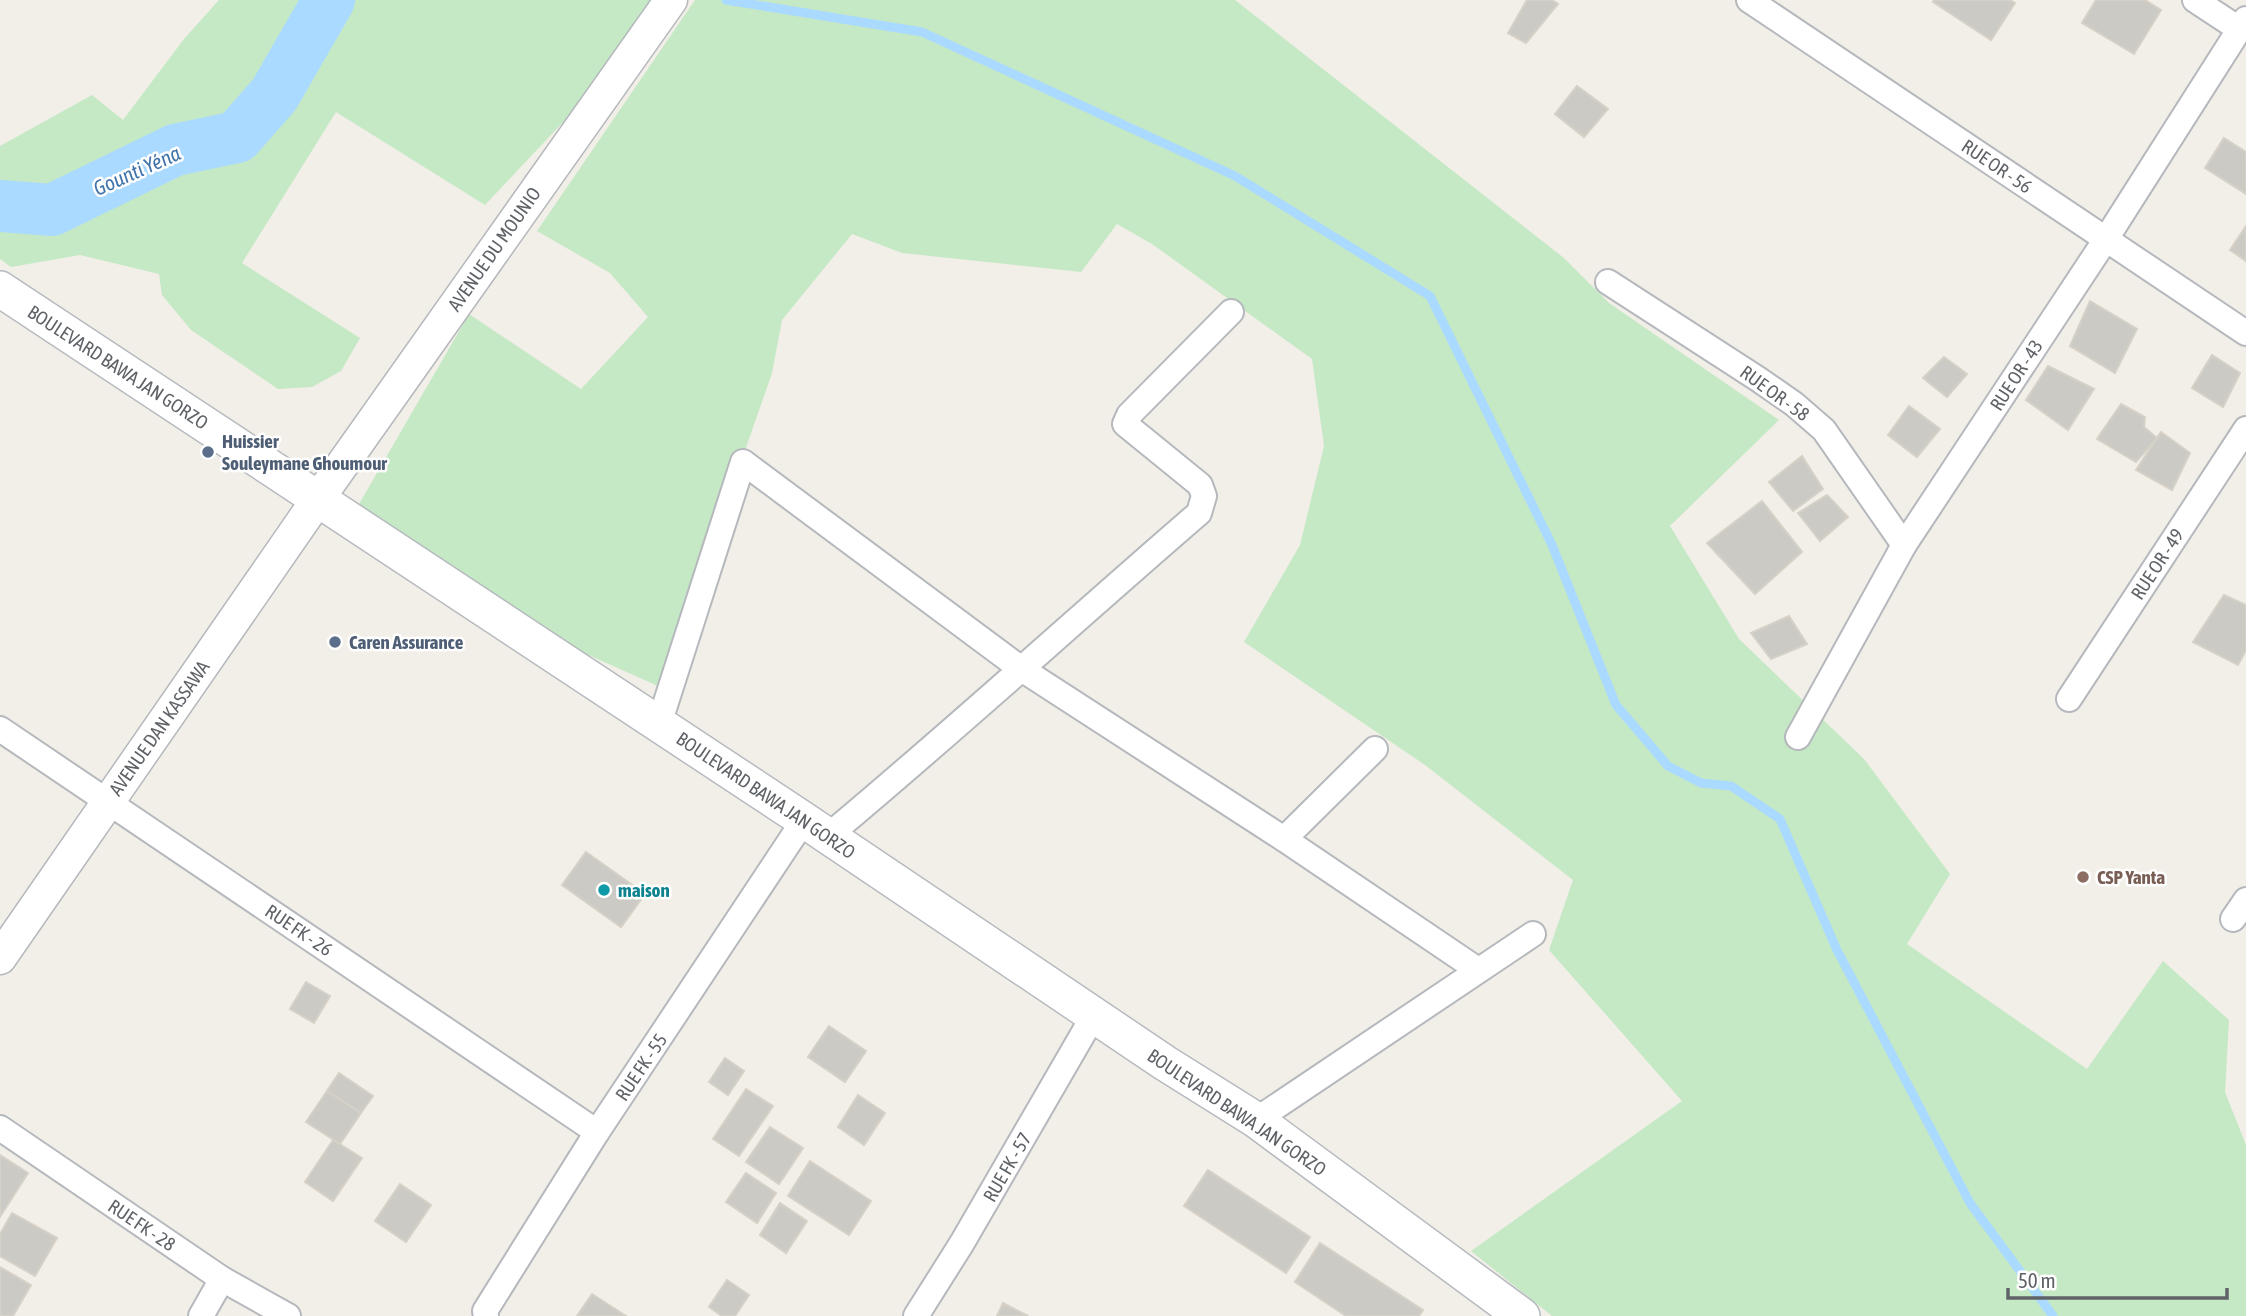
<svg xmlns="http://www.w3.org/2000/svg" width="2246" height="1316" font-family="'Asap Condensed',sans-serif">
	<rect width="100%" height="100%" fill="#f1efe8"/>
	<g fill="#c5e8c5">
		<path d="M219 0H658L650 30 485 205 336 112 242 263 360 338 341 371 312 387 278 389 191 330 162 295 159 274 80 255 11 267 0 259V146L92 95 123 120 184 39Z"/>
		<path d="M695 0H1235L1564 258 1609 303 1779 420 1670 526 1739 639 1864 759 1950 874 1907 944 2087 1069 2163 961 2229 1020 2225 1092 2246 1145V1316H1552L1471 1251 1682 1101 1549 950 1573 880 1425 765 1244 642 1300 545 1324 446 1312 359 1152 244 1117 224 1081 272 902 253 852 234 782 320 772 373 689 611 658 686 566 645 359 504 469 314 581 389 648 317 610 273 537 231Z"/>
	</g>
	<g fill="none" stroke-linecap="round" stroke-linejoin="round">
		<path stroke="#aadaff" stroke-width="9" d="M726 0 922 32 1235 176 1430 296 1552 545 1616 705 1668 766 1701 783 1731 786 1780 819 1837 950 1970 1203 2053 1316"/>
		<path stroke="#aadaff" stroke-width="52" d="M0 206 52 210 175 150 237 137 274 95 329 0"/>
	</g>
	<g fill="#cccac5" stroke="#d6d1c6" stroke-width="2">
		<path d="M1527 0H1552L1558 4 1526 43 1508 33Z"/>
		<path d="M1934 0H2010L2015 3 1991 40 1933 2Z"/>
		<path d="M2096 0H2145L2161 10 2134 54 2082 23Z"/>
		<path d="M1577 86 1608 109 1584 137 1555 114Z"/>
		<path d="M2224 138 2246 152V194L2205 168Z"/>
		<path d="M2246 226V261L2230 250Z"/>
		<path d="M2090 301 2137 329 2115 373 2070 346Z"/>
		<path d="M2212 355 2240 373 2223 407 2192 388Z"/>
		<path d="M1944 357 1967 374 1947 397 1923 378Z"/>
		<path d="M2048 366 2094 389 2068 430 2026 400Z"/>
		<path d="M2121 404 2145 417 2144 427 2157 438 2136 462 2097 439Z"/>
		<path d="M1909 406 1940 429 1917 457 1888 435Z"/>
		<path d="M2161 432 2190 453 2172 490 2136 470Z"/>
		<path d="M1802 456 1823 489 1793 511 1769 482Z"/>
		<path d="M1827 495 1848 517 1820 541 1798 513Z"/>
		<path d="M1762 501 1802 552 1755 594 1707 543Z"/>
		<path d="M2224 595 2246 605V650L2238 665 2193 642Z"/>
		<path d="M1789 616 1807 644 1771 659 1751 633Z"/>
		<path d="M586 852 645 894 621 927 562 885Z"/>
		<path d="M306 982 330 996 314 1023 290 1009Z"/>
		<path d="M829 1026 866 1051 845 1082 808 1057Z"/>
		<path d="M725 1058 744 1071 728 1095 709 1082Z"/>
		<path d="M339 1073 373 1096 361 1113 327 1091Z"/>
		<path d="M746 1089 773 1106 739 1156 713 1139Z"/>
		<path d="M327 1091 361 1113 340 1144 306 1122Z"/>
		<path d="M858 1095 885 1113 864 1145 838 1127Z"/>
		<path d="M770 1127 803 1148 779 1184 746 1162Z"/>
		<path d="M333 1140 362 1158 333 1201 305 1182Z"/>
		<path d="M0 1155 28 1173 0 1217Z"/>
		<path d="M810 1161 871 1201 849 1235 788 1196Z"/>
		<path d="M1208 1170 1310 1237 1286 1273 1184 1206Z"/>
		<path d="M746 1173 776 1193 757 1223 726 1202Z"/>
		<path d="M400 1184 431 1205 406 1242 375 1221Z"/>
		<path d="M780 1203 807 1221 786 1253 760 1235Z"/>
		<path d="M12 1213 57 1238 35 1276 0 1256V1234Z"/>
		<path d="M1320 1243 1423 1310 1419 1316H1346L1295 1282Z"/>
		<path d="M0 1267 31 1285 13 1316H0Z"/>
		<path d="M727 1280 749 1295 735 1316H722L709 1307Z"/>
		<path d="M592 1294 626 1316H577Z"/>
		<path d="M1003 1303 1028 1316H997Z"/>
	</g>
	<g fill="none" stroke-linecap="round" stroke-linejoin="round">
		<defs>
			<g id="minor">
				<path d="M1749 0 2246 333"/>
				<path d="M2195 0 2239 29"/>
				<path d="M1608 282 1758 379 1794 404 1824 430 1904 545"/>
				<path d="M2069 699 2246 429"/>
				<path d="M659 724 743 462 1020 668 1284 839 1478 970"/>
				<path d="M0 729 597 1132"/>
				<path d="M1798 737 1904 545 2106 239 2246 19"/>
				<path d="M828 836C954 731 1075 620 1199 513L1204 496 1200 485 1125 424 1129 415 1231 312"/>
				<path d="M1284 839 1375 749"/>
				<path d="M2233 919 2246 900"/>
				<path d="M1256 1120 1533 934"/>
				<path d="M0 1128 222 1279 288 1316"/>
				<path d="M201 1316 222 1279"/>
				<path d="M486 1316 485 1311 597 1132 804 820"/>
				<path d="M916 1316 962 1243 1094 1015"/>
			</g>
			<path id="tertiary" d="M0 958 318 499 671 0"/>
			<path id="secondary" d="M0 289 804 820 1165 1063 1256 1120 1522 1316"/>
		</defs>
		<use href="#minor" stroke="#b5b8bc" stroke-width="28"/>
		<use href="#tertiary" stroke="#b5b8bc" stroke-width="35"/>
		<use href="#secondary" stroke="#b6babf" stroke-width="38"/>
		<use href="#minor" stroke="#fff" stroke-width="24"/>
		<use href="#tertiary" stroke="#fff" stroke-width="32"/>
		<use href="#secondary" stroke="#fff" stroke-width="35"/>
	</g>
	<g fill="#5c6f8a" stroke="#fff" stroke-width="2.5">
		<circle cx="208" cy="452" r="7"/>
		<circle cx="335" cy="642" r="7"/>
	</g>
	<circle fill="#8d6e63" stroke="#fff" stroke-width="2.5" cx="2083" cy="877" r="7"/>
	<circle fill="#0f9aa8" stroke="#fff" stroke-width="2.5" cx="604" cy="890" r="7"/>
	<g text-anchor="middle" stroke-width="5" stroke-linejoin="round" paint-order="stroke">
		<g font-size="19" fill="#5f6368" stroke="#fff">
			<text transform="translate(1997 166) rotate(34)" y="7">RUE OR - 56</text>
			<text transform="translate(494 249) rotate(-55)" y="7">AVENUE DU MOUNIO</text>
			<text transform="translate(118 367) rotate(33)" y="7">BOULEVARD BAWA JAN GORZO</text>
			<text transform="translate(2016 375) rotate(-57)" y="7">RUE OR - 43</text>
			<text transform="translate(1775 393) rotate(36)" y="7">RUE OR - 58</text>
			<text transform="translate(2157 564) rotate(-57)" y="7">RUE OR - 49</text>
			<text transform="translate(159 728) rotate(-55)" y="7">AVENUE DAN KASSAWA</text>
			<text transform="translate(766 795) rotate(34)" y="7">BOULEVARD BAWA JAN GORZO</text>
			<text transform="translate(299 930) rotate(34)" y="7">RUE FK - 26</text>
			<text transform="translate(641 1067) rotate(-56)" y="7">RUE FK - 55</text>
			<text transform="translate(1237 1112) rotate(34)" y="7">BOULEVARD BAWA JAN GORZO</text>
			<text transform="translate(1007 1167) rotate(-60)" y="7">RUE FK - 57</text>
			<text transform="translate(142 1225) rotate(34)" y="7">RUE FK - 28</text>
		</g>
		<g font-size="19" font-weight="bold" fill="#4e5e75" stroke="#fff" text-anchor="start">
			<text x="222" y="448">Huissier<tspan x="222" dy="22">Souleymane Ghoumour</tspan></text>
			<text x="349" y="649">Caren Assurance</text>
		</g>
		<g font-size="19" font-weight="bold" fill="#785e54" stroke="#fff" text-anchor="start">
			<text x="2097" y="884">CSP Yanta</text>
		</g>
		<g font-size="19" font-weight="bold" fill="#0d838f" stroke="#fff" text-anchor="start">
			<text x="618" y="897">maison</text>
		</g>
		<g font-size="21" font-style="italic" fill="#4174aa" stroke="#fff">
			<text transform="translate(137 171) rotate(-24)" y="7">Gounti Yéna</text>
		</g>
	</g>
	<path d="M2008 1288v10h219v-10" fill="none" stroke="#5f6368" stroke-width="3.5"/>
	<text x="2018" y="1288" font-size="21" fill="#5f6368" stroke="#ffffff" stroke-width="5" paint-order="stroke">50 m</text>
</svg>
